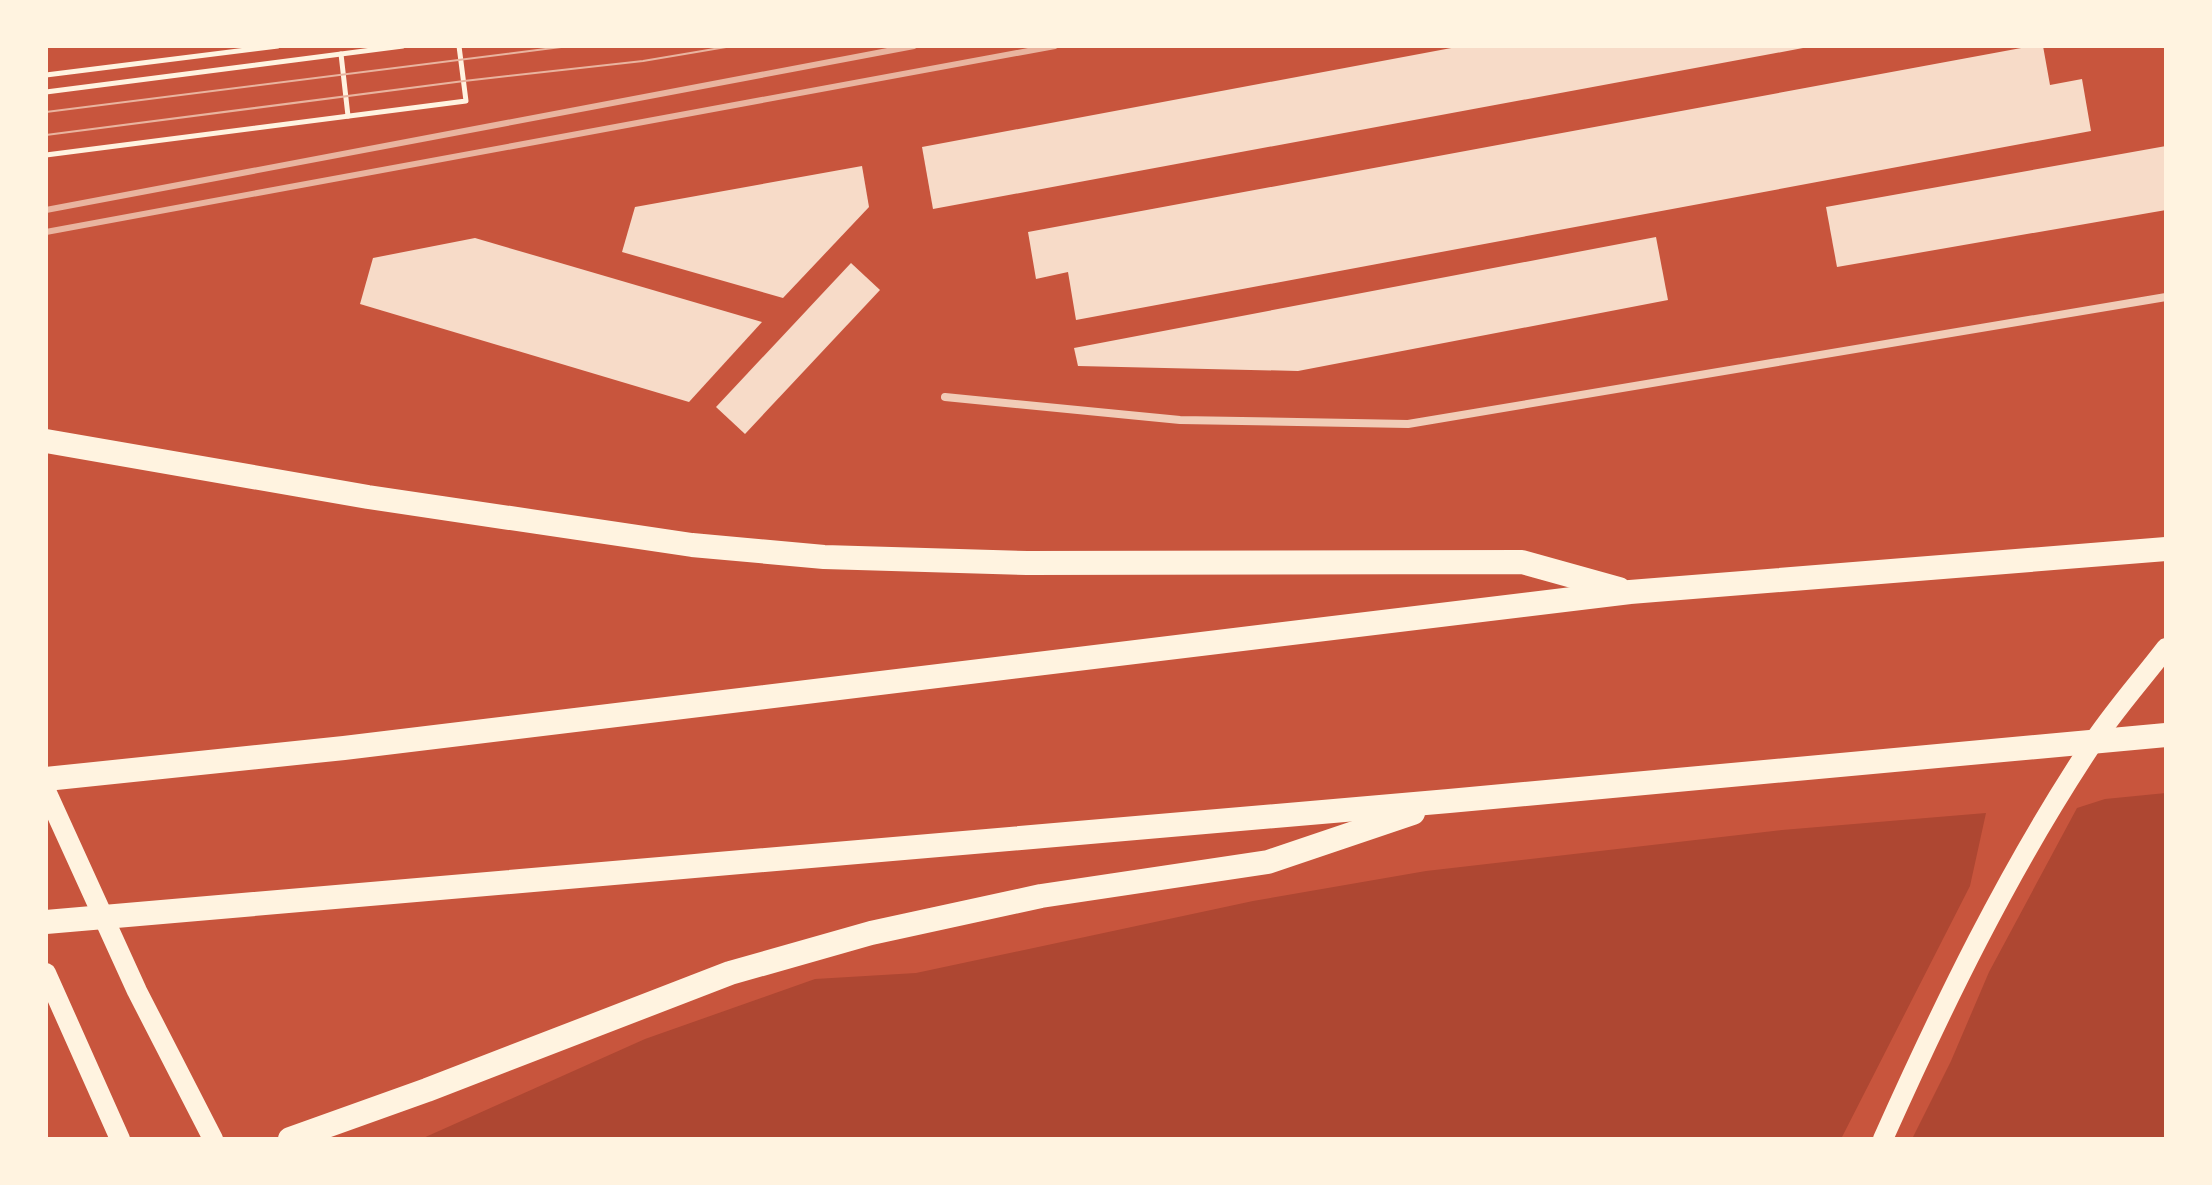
<svg xmlns="http://www.w3.org/2000/svg" width="2212" height="1185" font-family="Figtree,sans-serif">
	<rect width="100%" height="100%" fill="#c8553d"/>
	<g fill="#ae4732">
		<path d="M2166 793V1139H1912L1951 1061 1989 972 2077 808 2105 799Z"/>
		<path d="M1986 813 1970 886 1841 1139H421L645 1039 815 979 916 973 1253 901 1426 871 1782 830Z"/>
	</g>
	<g fill="#f7dbc8">
		<path d="M1462 46 1803 48 933 209 922 147Z"/>
		<path d="M2032 46H2043L2050 85 2082 79 2091 131 1076 320 1068 272 1036 279 1028 232Z"/>
		<path d="M2166 146V210L1837 267 1826 207Z"/>
		<path d="M862 166 869 207 783 298 622 252 635 207Z"/>
		<path d="M1656 237 1668 300 1298 371 1078 366 1074 348Z"/>
		<path d="M475 238 762 322 689 402 360 304 373 258Z"/>
		<path d="M851 263 880 290 745 434 716 407Z"/>
	</g>
	<g fill="none" stroke-linecap="round" stroke-linejoin="round">
		<g stroke="#fff3e0" stroke-width="5">
			<path d="M341 54 348 116"/>
			<path d="M46 75 278 46"/>
			<path d="M46 92 403 46"/>
			<path d="M46 155 466 101 459 46"/>
		</g>
		<path stroke="#f1ccb7" stroke-width="8" d="M945 397 1180 420 1408 424 2166 297"/>
		<g stroke="#fff3e0" stroke-width="20">
			<path d="M46 791 137 991 213 1139"/>
			<path d="M46 973 120 1139"/>
			<path d="M1883 1139C1943 1005 2007 873 2088 750 2111 714 2140 682 2166 648"/>
		</g>
		<g stroke="#fff3e0" stroke-width="24">
			<path d="M46 441 368 497 692 545 824 557 1027 563 1522 562 1619 589"/>
			<path d="M46 779 344 748 1630 592 2166 549"/>
			<path d="M46 922 1449 801 2166 735"/>
			<path d="M290 1139 427 1090 730 973 871 933 1041 896 1268 862 1413 813"/>
		</g>
		<g stroke="#e9b49f" stroke-width="2">
			<path d="M46 112 569 46"/>
			<path d="M46 135 464 81 643 61 732 46"/>
		</g>
		<g stroke="#e9b49f" stroke-width="6">
			<path d="M46 210 914 46"/>
			<path d="M46 232 1055 46"/>
		</g>
	</g>
	<rect width="2212" height="1185" fill="none" stroke="#fff3e0" stroke-width="96"/>
</svg>
